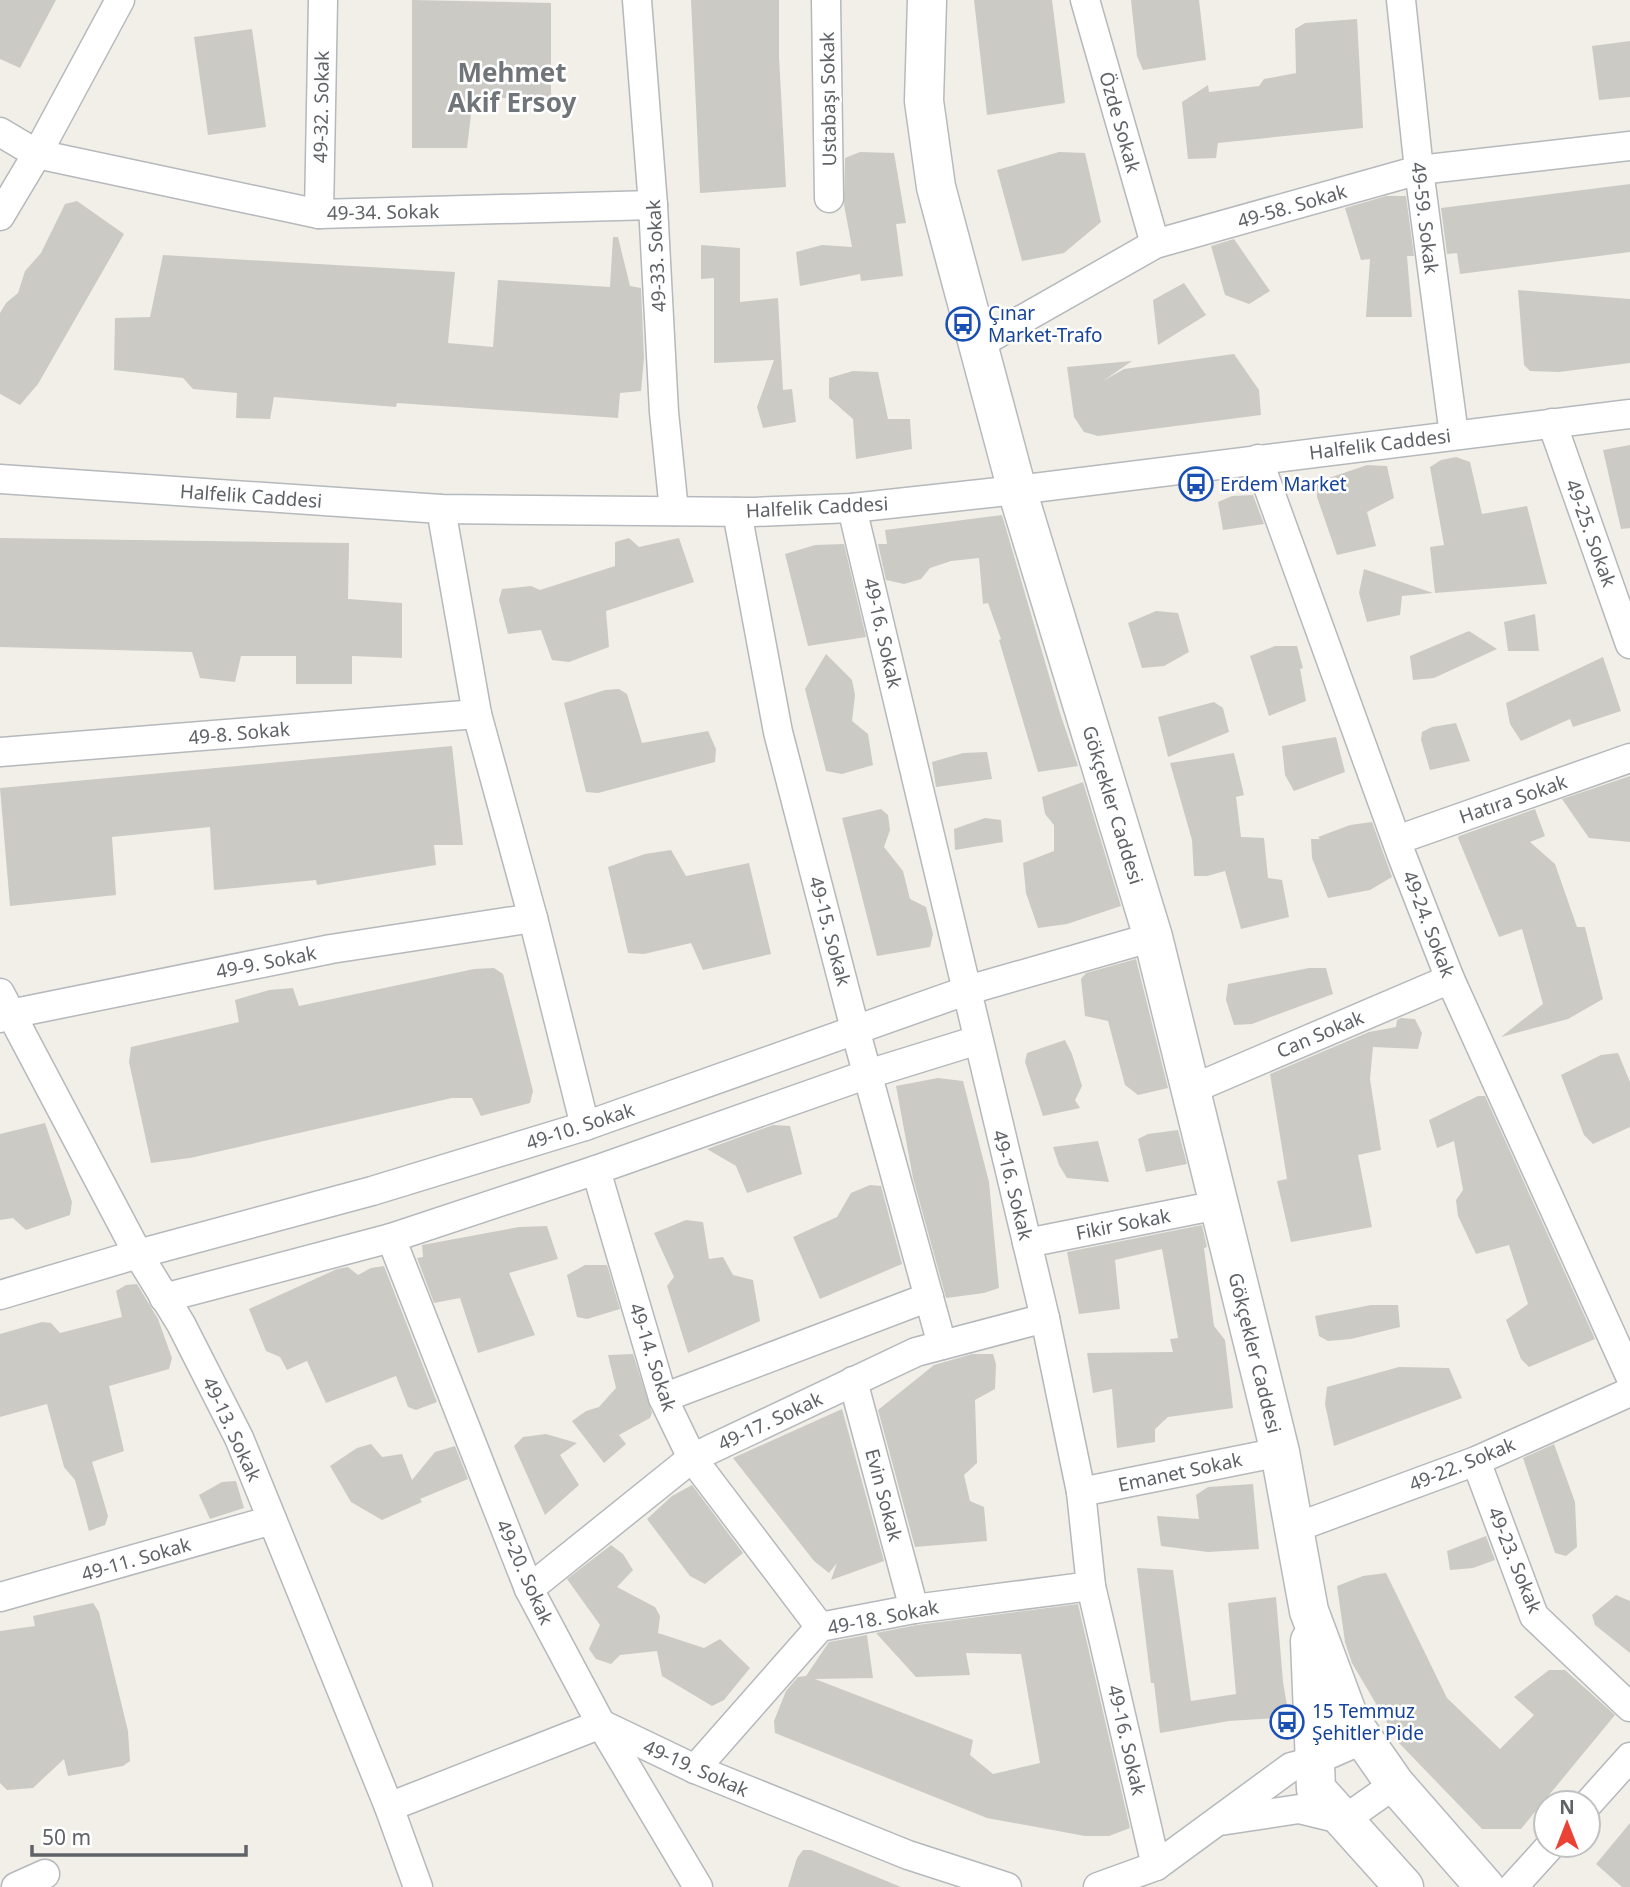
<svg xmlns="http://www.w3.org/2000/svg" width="1630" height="1887" font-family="'Noto Sans',sans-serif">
	<rect width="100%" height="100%" fill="#f1efe8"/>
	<g fill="#cccac5">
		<path d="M0 0H56L20 68 0 59Z"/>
		<path d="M412 0 551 3V98H473L467 148H412Z"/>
		<path d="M691 0H779V56L786 187 700 193Z"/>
		<path d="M974 0H1052L1065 103 987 115Z"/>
		<path d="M1131 0H1199L1206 60 1143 70 1137 56Z"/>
		<path d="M1357 19 1363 128 1218 143 1216 158 1188 159 1182 102 1208 85 1209 92 1259 86 1264 79 1296 73 1295 29 1305 23Z"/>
		<path d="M252 29 266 127 208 135 194 37Z"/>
		<path d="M1630 41V97L1599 100 1592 46Z"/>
		<path d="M860 152 894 153 906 223 896 224 903 276 861 281 860 274 800 286 796 252 822 245 852 247 844 205 845 158Z"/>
		<path d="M1059 152 1085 153 1101 222 1064 253 1022 261 997 170Z"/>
		<path d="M1630 184V252L1460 274 1457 253 1447 254 1441 208Z"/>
		<path d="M1386 196H1406L1414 256H1407L1412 317H1366L1370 259 1361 260 1345 208Z"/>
		<path d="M77 201 124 234 38 384 20 405 0 394V313L6 303 18 293 25 271 41 253 65 204Z"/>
		<path d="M613 237H618L630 286 641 288 644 358 641 391 620 393 618 418 397 403 396 407 274 397 270 419 236 418 237 393 193 389 183 378 114 370 115 318 150 317 163 255 455 272 448 343 493 347 498 280 610 287Z"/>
		<path d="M1234 239 1270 291 1249 304 1225 295 1211 246Z"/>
		<path d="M701 245 740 248V302L778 298 783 390 792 389 796 422 763 428 757 407 774 360 714 363V278L701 279Z"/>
		<path d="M1184 283 1206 315 1158 345 1153 300Z"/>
		<path d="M1518 290 1630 299V363L1559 372 1530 371 1524 365Z"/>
		<path d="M1234 354 1259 390 1261 415 1098 436 1084 432 1074 417 1067 367 1132 361 1103 381 1124 369Z"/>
		<path d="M853 371 878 372 888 419H910L912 449 856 459 853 419 829 398V378Z"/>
		<path d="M1630 445V528L1621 529 1603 450Z"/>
		<path d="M1456 457 1470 462 1482 514 1527 506 1547 584 1435 593 1430 547 1444 545 1430 467 1441 460Z"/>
		<path d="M1367 465 1387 466 1394 498 1367 512 1376 546 1337 555 1317 497V482Z"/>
		<path d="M1253 495 1264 524 1223 530 1218 502 1232 496Z"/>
		<path d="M1002 515 1060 713 1078 766 1038 772 999 640 1001 639 988 603 983 604 979 558 951 561 930 568 921 579 904 584 886 580 878 544H887L885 530Z"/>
		<path d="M0 538 349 543 348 599 402 603V658L352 656V684H296V656H241L235 682 200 678 192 652 0 647Z"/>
		<path d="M629 538 639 547 679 538 694 582 606 611 609 647 569 662 552 660 541 630 508 634 499 600 502 589 531 586 540 590 615 566V542Z"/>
		<path d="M844 544 866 637 808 646 785 554 815 545Z"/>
		<path d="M1364 569 1433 593 1402 596 1400 615 1367 622 1359 593Z"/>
		<path d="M1156 611 1178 613 1189 652 1164 666 1142 668 1128 623Z"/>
		<path d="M1535 614 1539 651H1508L1504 622Z"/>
		<path d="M1469 631 1497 649 1434 678 1413 680 1410 656Z"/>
		<path d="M1275 646H1297L1303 668 1300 669 1306 701 1269 716 1250 656Z"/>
		<path d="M826 654 852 680 855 695 852 721 868 734 873 765 842 774 826 771 805 689Z"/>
		<path d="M1603 657 1621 711 1573 727 1570 719 1521 741 1510 724 1506 703Z"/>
		<path d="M619 689 627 694 642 743 708 731 716 749 715 762 598 793 586 792 564 703 605 690Z"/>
		<path d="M1214 702 1223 708 1229 732 1168 757 1158 717Z"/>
		<path d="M1456 723 1470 761 1430 770 1421 740 1422 732 1432 727Z"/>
		<path d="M1336 737 1345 772 1294 791 1285 775 1282 746Z"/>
		<path d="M452 746 463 845H434L436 865 317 885 316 880 214 890 210 827 112 837 116 895 10 906 0 788Z"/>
		<path d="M987 752 992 779 936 787 932 762 963 753Z"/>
		<path d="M1234 753 1244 795 1236 797 1241 837 1264 838 1268 878 1282 880 1289 917 1241 929 1225 871 1207 876H1194L1192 840 1170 763Z"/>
		<path d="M1630 776V842L1589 838 1562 799Z"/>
		<path d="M1083 782 1121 906 1067 924 1038 928 1026 893 1023 863 1054 851V825L1045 814 1042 797Z"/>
		<path d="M881 809 888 815 890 830 884 847 903 871 910 899 926 907 933 934 930 947 877 956 842 818Z"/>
		<path d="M1535 809 1545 836 1530 842 1555 864 1577 927H1585L1603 999 1568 1019 1501 1037 1543 1004 1522 929 1499 937 1458 838 1459 836Z"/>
		<path d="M985 818 1001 820 1003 842 955 850 954 829Z"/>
		<path d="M1372 822 1392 877 1370 890 1328 898 1312 858 1311 839H1320L1318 837 1350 825Z"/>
		<path d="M671 850 686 876 749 863 771 954 703 970 691 943 644 954 628 953 608 867 645 854Z"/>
		<path d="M1136 959 1168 1088 1138 1095 1125 1085 1108 1021 1085 1016 1081 979 1086 973Z"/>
		<path d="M494 968 503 974 533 1091 530 1103 481 1116 472 1098H452L190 1158 151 1163 129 1062 131 1047 239 1022 235 1000 269 990 293 988 299 1006 474 969Z"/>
		<path d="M1309 968H1326L1333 994 1252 1024 1234 1025 1226 1000 1228 984Z"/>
		<path d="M1401 1018 1415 1019 1422 1033 1418 1049 1373 1047 1370 1079 1381 1150 1358 1155 1372 1227 1291 1242 1277 1181 1287 1179 1270 1074 1369 1032 1396 1027 1397 1020Z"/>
		<path d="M1065 1040 1072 1054 1082 1086 1075 1100 1080 1108 1043 1116 1025 1062 1027 1053Z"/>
		<path d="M1618 1053 1630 1082V1127L1593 1144 1584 1135 1561 1075 1601 1055Z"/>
		<path d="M938 1078 963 1081 989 1182 999 1288 984 1293 946 1298 913 1178 896 1086Z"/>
		<path d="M1478 1096H1485L1595 1339 1529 1367 1521 1359 1506 1320 1528 1304 1509 1245 1476 1254 1458 1216 1456 1200 1463 1190 1454 1141 1437 1148 1429 1120Z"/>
		<path d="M45 1123 72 1202 70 1215 26 1230 13 1218 0 1220V1134Z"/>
		<path d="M773 1125 790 1126 802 1174 747 1193 736 1166 707 1149Z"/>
		<path d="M1178 1130 1187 1164 1146 1172 1138 1139 1148 1134Z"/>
		<path d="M1098 1141 1109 1182 1067 1178 1059 1165 1053 1147Z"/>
		<path d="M870 1185 881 1186 902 1264 820 1299 793 1237 837 1217 851 1193Z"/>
		<path d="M686 1220 703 1222 709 1259 723 1257 733 1275 753 1280 760 1321 688 1353 667 1286 674 1277 654 1233Z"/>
		<path d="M1202 1225 1207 1247 1204 1248 1214 1326 1225 1340 1233 1408 1168 1417 1155 1429V1442L1117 1448 1112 1389 1093 1393 1087 1353 1173 1352 1170 1339 1178 1338 1162 1249 1115 1260 1120 1309 1079 1314 1067 1252Z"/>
		<path d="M547 1226 558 1259 509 1273 535 1335 478 1353 460 1298 434 1303 417 1258 423 1257 422 1245 519 1227Z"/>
		<path d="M585 1265H607L620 1309 587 1319 577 1317 567 1275Z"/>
		<path d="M384 1266 437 1402 416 1410 408 1407 396 1376 326 1403 307 1361 287 1370 280 1357 266 1351 249 1309 337 1269 348 1267 358 1275 371 1268Z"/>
		<path d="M137 1284 158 1319 172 1358 169 1369 109 1386 124 1451 92 1462 108 1516 105 1525 89 1531 75 1480 64 1467 47 1404 0 1417V1334L42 1322 51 1323 60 1333 122 1317 116 1291 126 1285Z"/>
		<path d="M1371 1305H1398L1400 1327 1351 1339 1328 1341 1319 1336 1315 1316Z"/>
		<path d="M633 1354 652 1413 650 1418 619 1435 626 1444 604 1463 572 1421 586 1411 599 1407 616 1388 608 1355Z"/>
		<path d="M972 1354H993L996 1364 995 1389 975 1400 977 1463 964 1475 970 1501 984 1507 987 1541 915 1547 878 1410 934 1365Z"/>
		<path d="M1399 1367 1449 1368 1462 1398 1334 1446 1325 1404 1327 1387Z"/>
		<path d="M842 1409 884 1561 831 1580 837 1563 829 1573 814 1561 733 1458Z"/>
		<path d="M546 1434 577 1443 560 1455 579 1485 545 1515 514 1446 523 1437Z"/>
		<path d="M371 1444 382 1457 402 1454 412 1480 435 1452 455 1446 468 1479 420 1499 422 1502 382 1520 351 1502 330 1466 357 1448Z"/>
		<path d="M1554 1444 1575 1502 1577 1547 1566 1556 1555 1553 1523 1458Z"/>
		<path d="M236 1481 244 1508 210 1519 199 1495 222 1482Z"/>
		<path d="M1253 1484 1259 1549 1208 1552 1161 1546 1157 1516 1199 1519 1196 1495 1208 1487Z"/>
		<path d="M692 1485 743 1553 705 1584 690 1576 647 1519 672 1496Z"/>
		<path d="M1486 1536 1495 1560 1473 1568 1450 1570 1447 1551Z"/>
		<path d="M611 1545 623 1554 633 1570 617 1587 655 1607 660 1616 658 1633 704 1648 720 1639 750 1668 724 1700 712 1706 662 1676 657 1651 620 1655 611 1664 596 1659 589 1649 600 1625 567 1579Z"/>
		<path d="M1137 1568 1173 1570 1191 1701 1236 1694 1228 1603 1276 1597 1283 1682 1289 1717 1229 1721 1160 1733 1154 1683H1151Z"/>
		<path d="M1386 1573 1447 1698 1500 1749 1534 1715 1514 1697 1549 1670H1565L1615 1715 1521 1829H1482L1399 1743 1352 1663 1345 1642 1337 1586 1363 1576Z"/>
		<path d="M1616 1595 1630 1601V1653L1595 1625 1592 1615Z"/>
		<path d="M93 1603 99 1612 128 1731 130 1761 123 1766 68 1776 64 1759 33 1788 7 1790 0 1783V1631L35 1626 33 1616Z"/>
		<path d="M1078 1604 1130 1828 1109 1836H1085L987 1818 775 1733 774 1721 786 1691 798 1677 806 1676 829 1642 867 1635 873 1678 815 1679 973 1740 970 1755 993 1774 1040 1763 1021 1654 966 1653 970 1675 916 1677 876 1633 917 1625Z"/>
		<path d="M1630 1823V1887H1622L1596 1864Z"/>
		<path d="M803 1850H811L901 1887H788L797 1858Z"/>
	</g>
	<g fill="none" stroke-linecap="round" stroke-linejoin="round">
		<defs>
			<g id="street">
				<path d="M637 0 653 205 664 412 674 511"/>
				<path d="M826 0 829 198"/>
				<path d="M1085 0 1155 244"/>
				<path d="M1401 0 1419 170 1454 435"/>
				<path d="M0 132 37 154 319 214 653 205"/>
				<path d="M319 214 323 0"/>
				<path d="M0 216 37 154 120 0"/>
				<path d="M979 344 1155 244 1419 170 1630 146"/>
				<path d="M1552 423 1630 644"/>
				<path d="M1258 459 1402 856 1450 979 1630 1376"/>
				<path d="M0 479 441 509 753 512 852 508 1017 490 1630 414"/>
				<path d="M852 508 1045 1318 1081 1492 1091 1586 1156 1866"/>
				<path d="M441 509 477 714 533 918 585 1126"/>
				<path d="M737 512 778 732 855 1029 942 1345"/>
				<path d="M0 752 477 714"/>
				<path d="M1397 840 1630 758"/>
				<path d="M0 993 138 1254 181 1324 239 1438 389 1807 418 1887"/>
				<path d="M0 1018 10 1014 331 949 533 918"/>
				<path d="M1190 1090 1450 979"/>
				<path d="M596 1170 663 1398 692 1458 820 1627"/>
				<path d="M391 1238 529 1589 601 1724 698 1887"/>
				<path d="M1027 1243 1218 1205"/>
				<path d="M0 1295 138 1254 372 1191 585 1126 968 990 1153 937"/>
				<path d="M164 1298 391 1238 596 1170 868 1074 978 1040"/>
				<path d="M853 1381 914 1609"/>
				<path d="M663 1398 929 1297"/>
				<path d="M1476 1461 1534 1616 1630 1707"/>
				<path d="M1081 1492 1280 1452"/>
				<path d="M1292 1529 1476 1461 1630 1392"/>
				<path d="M529 1589 692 1458 916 1352 1045 1318"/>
				<path d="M0 1597 272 1520"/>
				<path d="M695 1769 820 1627 914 1609 1091 1586"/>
				<path d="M1588 1804 1630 1757"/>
				<path d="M389 1807 601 1724 695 1769 908 1855 1007 1887"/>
				<path d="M1220 1821 1299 1809 1344 1820 1395 1784"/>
				<path d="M16 1887 45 1874"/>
				<path d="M1098 1887 1156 1866 1291 1767 1314 1761 1364 1739"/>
				<path d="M1513 1887 1551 1845"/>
			</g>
			<g id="secondary">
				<path d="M927 0 924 101 936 187 1017 490 1153 937 1280 1452 1309 1611 1349 1718 1395 1784 1485 1887"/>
				<path d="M1310 1641 1316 1789 1404 1887"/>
			</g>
		</defs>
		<use href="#street" stroke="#b5b8bc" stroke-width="31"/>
		<use href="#secondary" stroke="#b6babf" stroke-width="41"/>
		<use href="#street" stroke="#fff" stroke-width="28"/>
		<use href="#secondary" stroke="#fff" stroke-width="38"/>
	</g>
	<defs>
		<symbol id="bus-ring" viewBox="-11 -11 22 22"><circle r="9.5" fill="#fff" stroke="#1a4fb4" stroke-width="1.5"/><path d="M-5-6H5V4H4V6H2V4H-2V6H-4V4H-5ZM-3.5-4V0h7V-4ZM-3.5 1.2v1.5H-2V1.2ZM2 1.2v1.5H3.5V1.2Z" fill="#1a4fb4"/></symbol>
	</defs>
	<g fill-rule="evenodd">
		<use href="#bus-ring" x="944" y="305" width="38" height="38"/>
		<use href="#bus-ring" x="1177" y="465" width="38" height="38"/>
		<use href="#bus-ring" x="1268" y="1703" width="38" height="38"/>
	</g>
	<g text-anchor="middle" stroke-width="5" stroke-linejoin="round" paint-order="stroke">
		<g font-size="19" fill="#5f6368" stroke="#fff">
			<text transform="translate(828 99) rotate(-91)" y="7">Ustabaşı Sokak</text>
			<text transform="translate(321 107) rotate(-89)" y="7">49-32. Sokak</text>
			<text transform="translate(1120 122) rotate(74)" y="7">Özde Sokak</text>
			<text transform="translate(1292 206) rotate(-16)" y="7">49-58. Sokak</text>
			<text transform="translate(383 212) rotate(-1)" y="7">49-34. Sokak</text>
			<text transform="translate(1425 218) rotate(83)" y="7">49-59. Sokak</text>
			<text transform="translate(656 256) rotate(-93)" y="7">49-33. Sokak</text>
			<text transform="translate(1380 444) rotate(-7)" y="7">Halfelik Caddesi</text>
			<text transform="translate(251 496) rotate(4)" y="7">Halfelik Caddesi</text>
			<text transform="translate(817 507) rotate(-3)" y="7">Halfelik Caddesi</text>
			<text transform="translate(1591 533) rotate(70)" y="7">49-25. Sokak</text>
			<text transform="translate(883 633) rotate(77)" y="7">49-16. Sokak</text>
			<text transform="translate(239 733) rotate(-5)" y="7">49-8. Sokak</text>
			<text transform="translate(1513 799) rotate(-19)" y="7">Hatıra Sokak</text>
			<text transform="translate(1113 805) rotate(73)" y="7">Gökçekler Caddesi</text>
			<text transform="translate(1429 924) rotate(69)" y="7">49-24. Sokak</text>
			<text transform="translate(830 931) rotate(75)" y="7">49-15. Sokak</text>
			<text transform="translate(266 962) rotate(-11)" y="7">49-9. Sokak</text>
			<text transform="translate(1320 1034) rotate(-23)" y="7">Can Sokak</text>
			<text transform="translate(580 1126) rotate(-18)" y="7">49-10. Sokak</text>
			<text transform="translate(1013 1185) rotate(76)" y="7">49-16. Sokak</text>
			<text transform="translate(1123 1224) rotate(-11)" y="7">Fikir Sokak</text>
			<text transform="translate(1255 1353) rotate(76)" y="7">Gökçekler Caddesi</text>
			<text transform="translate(653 1357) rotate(72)" y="7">49-14. Sokak</text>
			<text transform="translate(770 1421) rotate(-25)" y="7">49-17. Sokak</text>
			<text transform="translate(232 1429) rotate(65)" y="7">49-13. Sokak</text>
			<text transform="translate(1462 1464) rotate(-22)" y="7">49-22. Sokak</text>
			<text transform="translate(1180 1472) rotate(-12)" y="7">Emanet Sokak</text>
			<text transform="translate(884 1495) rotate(75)" y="7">Evin Sokak</text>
			<text transform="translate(136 1559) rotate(-16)" y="7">49-11. Sokak</text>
			<text transform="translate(1515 1560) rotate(68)" y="7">49-23. Sokak</text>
			<text transform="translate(525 1572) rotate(66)" y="7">49-20. Sokak</text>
			<text transform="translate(883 1617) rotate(-11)" y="7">49-18. Sokak</text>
			<text transform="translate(1127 1740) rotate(77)" y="7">49-16. Sokak</text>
			<text transform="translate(696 1768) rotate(24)" y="7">49-19. Sokak</text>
		</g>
		<g font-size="19" fill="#164399" stroke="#fff" text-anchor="start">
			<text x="988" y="320">Çınar<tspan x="988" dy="22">Market-Trafo</tspan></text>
			<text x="1220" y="491">Erdem Market</text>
			<text x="1312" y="1718">15 Temmuz<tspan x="1312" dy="22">Şehitler Pide</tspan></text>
		</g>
		<g font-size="26" font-weight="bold" fill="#70757a" stroke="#fff">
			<text x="512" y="82">Mehmet<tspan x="512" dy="30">Akif Ersoy</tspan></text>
		</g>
	</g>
	<g transform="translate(1567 1824)"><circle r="33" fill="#ffffff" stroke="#bfc1c3" stroke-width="2"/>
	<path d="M0-5L12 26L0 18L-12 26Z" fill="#ea4335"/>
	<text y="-10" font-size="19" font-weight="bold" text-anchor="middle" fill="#5f6368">N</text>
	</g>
	<path d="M32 1845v10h214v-10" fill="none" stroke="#5f6368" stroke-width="3.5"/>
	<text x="42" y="1845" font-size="21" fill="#5f6368" stroke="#ffffff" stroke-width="5" paint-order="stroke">50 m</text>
</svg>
